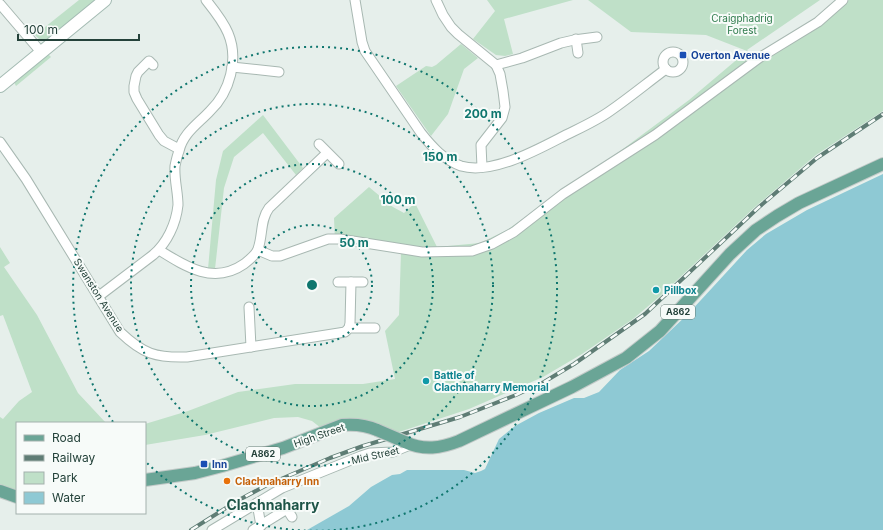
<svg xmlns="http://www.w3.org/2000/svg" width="883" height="530" font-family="Inter,sans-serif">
	<rect width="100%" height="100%" fill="#e6efeb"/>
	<g fill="#bfe0c8">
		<path d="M79 0H97L47 41 40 40 35 35Z"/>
		<path d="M487 0H573L504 19 513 54 505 56 496 55 473 39 495 11Z"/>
		<path d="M588 0H820L747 50 759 62 826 20 849 0H883V111L816 155 755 207 659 297 633 319 582 354 543 377 469 409 396 433 321 428 312 421 298 417 274 418 205 435 145 445V424L188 411 238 392 295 384H363L395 379 385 331 399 315 401 252 335 242 334 218 369 187 393 207 404 213 415 203 437 247 480 243 507 230 623 149 689 100 747 51 706 35 631 32Z"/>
		<path d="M461 44 478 58 464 69 448 114 431 136 396 86 426 66 432 67 436 65Z"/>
		<path d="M48 54 51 57 16 86 14 82Z"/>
		<path d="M263 115 303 168 296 175 263 133 234 157 224 188 215 269H208L216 180 223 151Z"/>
		<path d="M0 247 10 263 4 267 37 315 78 393 106 423H17V491L0 484V417L3 419 19 401 32 392 3 315 0 316Z"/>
	</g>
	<path fill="#8ec9d4" d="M883 174V530H307L349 506 371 487 392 475 400 474 407 470H464L475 473 481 471 485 469 499 439 515 426 539 413 574 398H584L599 392 620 370 649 351 689 313 747 250 766 234 807 210Z"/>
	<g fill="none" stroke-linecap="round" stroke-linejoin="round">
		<defs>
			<g id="street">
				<path d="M355 0 362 42 365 51 421 133C432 147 444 160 461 166 492 175 537 150 564 136 580 128 596 121 610 111 629 98 647 83 666 69"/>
				<path d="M436 0 443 15 451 27 458 34 496 65 500 74 503 91 505 107 502 118 481 145 482 167"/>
				<path d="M0 4 41 52"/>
				<path d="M576 39 578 53"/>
				<circle cx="673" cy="62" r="10"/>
				<path d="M153 65 149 61 138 72 136 76 134 86V92L137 99 159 135 164 141 179 149"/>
				<path d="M496 65 522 58 561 43 574 40 597 37"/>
				<path d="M232 67 279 72"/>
				<path d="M0 142 26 179 120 332C143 354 156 358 187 357L339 333 345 332 349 328H375"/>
				<path d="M319 144 339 164"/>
				<path d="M159 250C186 267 214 285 244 264 249 260 256 255 258 249 263 235 260 220 269 208L327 153"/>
				<path d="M258 250 272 256H280L328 239H340L422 252 472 251 492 244 514 232 563 194 655 135 759 58 818 22 843 0"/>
				<path d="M338 282H351"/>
				<path d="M99 296 153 255C167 243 176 224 178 205 178 192 174 179 175 166 176 161 177 156 179 151 183 133 198 124 210 111 230 92 239 59 228 33 223 21 214 10 206 0"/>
				<path d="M249 307 251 347"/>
				<path d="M349 328 350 323 351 282H363"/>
				<path d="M257 503 261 526"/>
				<path d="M212 530 282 488 361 456 370 453 393 452 410 445"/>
				<path d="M253 530 287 509 292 517"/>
			</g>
			<path id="secondary" d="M0 86 105 0"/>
			<g id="primary">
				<path d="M405 442C424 451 441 448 459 441L572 387 626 358 660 331 730 254 756 230 777 216 799 203 883 164"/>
				<path d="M145 480 195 473 222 466 283 448 342 425C354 424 366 425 377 430"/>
				<path d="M0 491 17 497"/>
			</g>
		</defs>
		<use href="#street" stroke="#a8b8b2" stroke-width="11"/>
		<use href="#secondary" stroke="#a4bbb3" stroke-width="14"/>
		<use href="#primary" stroke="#c2cac8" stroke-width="14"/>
		<use href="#street" stroke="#fff" stroke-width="9"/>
		<use href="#secondary" stroke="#fff" stroke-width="12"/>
		<use href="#primary" stroke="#6aa596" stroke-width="12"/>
		<defs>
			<path id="rail" d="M191 530 237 501 267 485 330 458 363 446 460 417 516 395 544 382 574 364 645 314 759 207 817 158 883 114"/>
		</defs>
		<use href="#rail" stroke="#5f7d75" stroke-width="4"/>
		<use href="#rail" stroke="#f7fbf9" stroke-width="2.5" stroke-dasharray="8" stroke-linecap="butt"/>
		<defs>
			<path id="primary-bridge" d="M377 430 405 442"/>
		</defs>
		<use href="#primary-bridge" stroke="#c2cac8" stroke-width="14" stroke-linecap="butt"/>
		<use href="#primary-bridge" stroke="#6aa596" stroke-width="12"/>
	</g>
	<g fill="none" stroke="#0f766e" stroke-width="2" stroke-dasharray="2 4">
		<circle cx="312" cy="285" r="60"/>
		<circle cx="312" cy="285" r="121"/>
		<circle cx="312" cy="285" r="181"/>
		<path d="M113 422A242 242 0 1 1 145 461"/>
	</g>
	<g fill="#1a4fb4" stroke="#f7fbf9" stroke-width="1.5">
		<rect x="679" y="51" width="8" height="8" rx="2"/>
		<rect x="200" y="460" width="8" height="8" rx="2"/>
	</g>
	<g fill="#0f9aa8" stroke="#f7fbf9" stroke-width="1.5">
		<circle cx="656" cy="290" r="4"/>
		<circle cx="426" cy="381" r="4"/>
	</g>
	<circle fill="#e8710a" stroke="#f7fbf9" stroke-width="1.5" cx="227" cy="481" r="4"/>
	<g text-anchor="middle" stroke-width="4" stroke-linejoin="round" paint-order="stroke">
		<g fill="#f7fbf9" stroke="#637a73" stroke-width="1">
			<rect x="661" y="305" width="34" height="14" rx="3"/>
			<rect x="246" y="447" width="34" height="14" rx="3"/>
		</g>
		<g font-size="9" font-weight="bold" fill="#24423a">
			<text x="678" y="315">A862</text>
			<text x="263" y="457">A862</text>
		</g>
		<g font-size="10" fill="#2d7a4b" stroke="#f7fbf9">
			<text x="742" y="22">Craigphadrig<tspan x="742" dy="12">Forest</tspan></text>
		</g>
		<g font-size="10" font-weight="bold" fill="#164399" stroke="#f7fbf9" text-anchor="start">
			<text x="691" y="59">Overton Avenue</text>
			<text x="212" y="468">Inn</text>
		</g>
		<g font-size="10" font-weight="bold" fill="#0d838f" stroke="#f7fbf9" text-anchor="start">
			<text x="664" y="294">Pillbox</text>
			<text x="434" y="379">Battle of<tspan x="434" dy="12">Clachnaharry Memorial</tspan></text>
		</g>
		<g font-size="10" fill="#24423a" stroke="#f7fbf9">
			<text transform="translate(99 295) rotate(58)" y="4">Swanston Avenue</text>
			<text transform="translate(319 435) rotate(-19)" y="4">High Street</text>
			<text transform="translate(375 455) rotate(-13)" y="4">Mid Street</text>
		</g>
		<g font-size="10" font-weight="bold" fill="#c56008" stroke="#f7fbf9" text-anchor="start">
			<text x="235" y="485">Clachnaharry Inn</text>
		</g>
		<g font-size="14" font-weight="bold" fill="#1f5548" stroke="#f7fbf9">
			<text x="273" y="510">Clachnaharry</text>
		</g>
	</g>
	<circle cx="312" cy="285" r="6" fill="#0f766e" stroke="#f7fbf9" stroke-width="2"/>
	<g font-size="12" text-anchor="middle" font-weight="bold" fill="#0f766e" stroke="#f7fbf9" stroke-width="4" stroke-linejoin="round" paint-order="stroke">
		<text x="483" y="118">200 m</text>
		<text x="440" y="161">150 m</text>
		<text x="398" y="204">100 m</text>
		<text x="354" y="247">50 m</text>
	</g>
	<rect x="16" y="422" width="130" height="92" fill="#f7fbf9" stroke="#a3b1ad"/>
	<rect x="24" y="435" width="20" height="6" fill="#6aa596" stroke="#a3b1ad"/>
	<text x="52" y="442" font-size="12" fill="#24423a">Road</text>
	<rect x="24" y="455" width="20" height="6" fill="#5f7d75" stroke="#a3b1ad"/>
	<text x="52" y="462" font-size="12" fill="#24423a">Railway</text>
	<rect x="24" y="472" width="20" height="12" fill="#bfe0c8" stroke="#a3b1ad"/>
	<text x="52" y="482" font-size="12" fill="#24423a">Park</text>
	<rect x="24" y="492" width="20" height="12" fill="#8ec9d4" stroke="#a3b1ad"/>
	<text x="52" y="502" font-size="12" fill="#24423a">Water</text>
	<path d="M18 34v6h121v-6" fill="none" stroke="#24423a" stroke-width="2"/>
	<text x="24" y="34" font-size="12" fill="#24423a" stroke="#f7fbf9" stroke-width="3" paint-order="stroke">100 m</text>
</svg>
